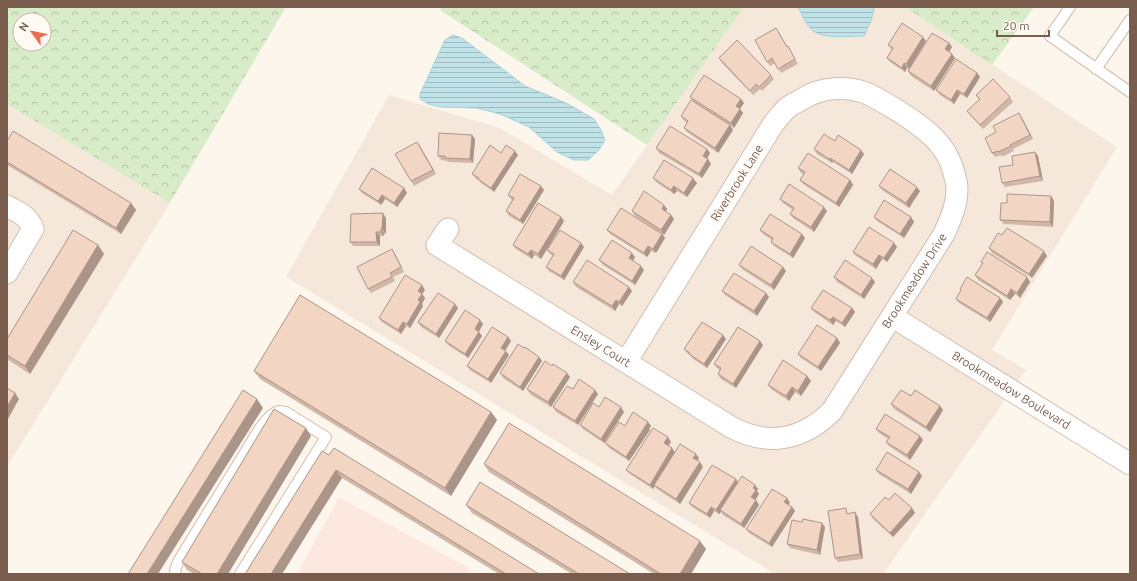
<svg xmlns="http://www.w3.org/2000/svg" width="1137" height="581" font-family="Ubuntu,sans-serif">
	<defs>
		<pattern id="forest-crowns" width="20" height="18" patternUnits="userSpaceOnUse"><rect width="20" height="18" fill="#d8ecc9"/><path d="M2 6a3 3 0 1 1 6 0M12 15a3 3 0 1 1 6 0" fill="none" stroke="#b4c2a5"/></pattern>
		<pattern id="water-rules" width="6" height="5" patternUnits="userSpaceOnUse"><rect width="6" height="5" fill="#bfe3e8"/><path d="M0 2.5h6" fill="none" stroke="#a0bbbe"/></pattern>
	</defs>
	<rect width="100%" height="100%" fill="#fdf6ec"/>
	<g fill="#f5e8da">
		<path d="M744 7H905L1117 147 992 350 1026 370 883 574H775L286 277 389 95 500 128 612 195Z"/>
		<path d="M7 104 170 203 7 467Z"/>
	</g>
	<path fill="#fde8e0" d="M339 497 469 568 467 574H297Z"/>
	<g fill="url(#forest-crowns)" fill-rule="evenodd">
		<path d="M7 7H286L170 203 7 104ZM20 20H44V44H20Z"/>
		<path d="M442 7H744L647 145 440 10Z"/>
		<path d="M905 7H1034L992 65Z"/>
	</g>
	<g fill="url(#water-rules)" stroke="#a5d3da">
		<path d="M798 7H872L874 9 871 21 864 36C850 36 821 40 811 29 805 23 802 14 798 7Z"/>
		<path d="M453 35 462 38 525 86 566 103 594 119 601 130 605 140 599 150 588 160H574L557 152 529 127 500 114 477 108 440 107 428 104 420 99V94L445 40Z"/>
	</g>
	<g fill="none" stroke-linecap="round" stroke-linejoin="round">
		<defs>
			<g id="service">
				<path d="M1070 7 1050 36 1130 92"/>
				<path d="M1096 69 1130 20"/>
				<path d="M176 574 175 570 179 560 260 428C265 422 271 412 280 411 282 411 284 412 286 412L326 437 240 574"/>
			</g>
			<g id="minor">
				<path d="M7 206C19 213 28 215 33 229L30 234 7 273"/>
				<path id="s1" d="M448 229 437 245 731 427C768 447 803 440 832 411L944 234C951 218 957 206 957 188 957 182 955 178 954 173 947 145 928 131 906 116 893 108 880 99 866 93 846 86 822 87 804 98 798 102 791 104 786 109 781 114 776 120 772 126L626 362"/>
				<path id="s2" d="M893 317 1130 464"/>
			</g>
		</defs>
		<use href="#service" stroke="#d1beb0" stroke-width="12"/>
		<use href="#minor" stroke="#d1beb0" stroke-width="23"/>
		<use href="#service" stroke="#fff" stroke-width="10"/>
		<use href="#minor" stroke="#fff" stroke-width="21"/>
	</g>
	<g fill="#d1b7a8">
		<path d="M779 32 787 47 791 51 798 64 781 73 775 63 770 66 767 62Z"/>
		<path d="M926 41 909 69 907 68 905 72 890 62 887 58 892 50 888 45Z"/>
		<path d="M949 43 952 47 949 52 952 54 955 58 934 91 911 76 908 71Z"/>
		<path d="M719 58 771 75 774 79 762 91 760 89 753 95 722 63Z"/>
		<path d="M977 73 980 77 967 98 960 94 954 104 940 95 936 90Z"/>
		<path d="M976 95 1010 97 1013 102 983 129 970 115 967 111 979 100Z"/>
		<path d="M690 97 741 99 744 103 740 109 743 113 734 128 693 101Z"/>
		<path d="M681 116 733 130 718 153 687 132 684 128 687 122 684 121Z"/>
		<path d="M1022 118 1033 139 1013 149 1014 151 1002 157 1001 155 995 157 992 153 996 132Z"/>
		<path d="M475 139 473 163 448 162 447 161 441 160 438 156Z"/>
		<path d="M7 141 131 203 136 210 121 234 7 165Z"/>
		<path d="M835 141 864 154 852 174 833 162 832 163 817 154 814 149Z"/>
		<path d="M417 142 436 174 414 186 411 181Z"/>
		<path d="M656 148 707 149 710 153 707 159 711 164 702 178 659 153Z"/>
		<path d="M1035 152 1038 156 1043 181 1005 187 1002 183Z"/>
		<path d="M501 153 518 155 494 192 481 183 478 180 475 178 472 174Z"/>
		<path d="M798 168 850 180 853 185 839 207 803 184 800 180 804 174 801 173Z"/>
		<path d="M653 178 697 183 687 197 677 191 674 194 656 182Z"/>
		<path d="M541 186 544 190 523 224 509 216 506 211 512 200 511 199 508 195Z"/>
		<path d="M879 186 920 191 909 208 882 190Z"/>
		<path d="M404 188 407 193 397 207 385 199 381 205 362 193 359 189Z"/>
		<path d="M1051 196 1054 201 1053 227 1004 224 1000 220 1007 203Z"/>
		<path d="M780 199 827 211 814 232 793 218 790 214 793 210 783 203Z"/>
		<path d="M664 205 667 209 666 211 671 215 674 219 664 235 635 216 632 211Z"/>
		<path d="M561 217 564 221 541 259 534 255 532 259 516 249 513 245Z"/>
		<path d="M874 217H911L914 222 904 238 877 221Z"/>
		<path d="M386 218V234H384V236H380V246H353L350 242Z"/>
		<path d="M607 230 662 234 665 238 656 253 651 251 647 257 610 234Z"/>
		<path d="M760 230 802 234 805 238 793 258 774 246 771 242 772 240 763 234Z"/>
		<path d="M1002 235 1047 256 1032 278 992 253 989 248Z"/>
		<path d="M894 243 897 247 887 262 882 259 876 269 856 256 853 252Z"/>
		<path d="M98 245 104 254 30 374 7 359V339Z"/>
		<path d="M584 247 564 280 549 271 546 267 553 256 550 254 547 250Z"/>
		<path d="M395 254 404 272 393 277 395 281 371 293 368 289Z"/>
		<path d="M635 257 633 261 644 270 635 285 603 265 599 260Z"/>
		<path d="M981 262 1027 277 1030 282 1020 298 1015 294 1010 300 978 280 975 275 982 264Z"/>
		<path d="M739 265 786 271 774 290 742 269Z"/>
		<path d="M834 277 875 282 864 299 837 282Z"/>
		<path d="M573 282 632 291 622 306 619 304 615 311 576 287Z"/>
		<path d="M960 289 1000 298 1003 302 990 322 959 303 956 299 961 291Z"/>
		<path d="M425 290 422 294 425 298 422 304 423 306 410 328 406 326 401 334 382 322 379 318Z"/>
		<path d="M722 291 769 297 757 316 725 295Z"/>
		<path d="M455 304 458 308 439 338 421 327 418 322Z"/>
		<path d="M811 308H852L855 312 845 327 836 321 833 325 814 312Z"/>
		<path d="M480 320 483 324 479 332 482 336 468 358 448 345 445 341Z"/>
		<path d="M508 337 511 341 505 351 509 355 491 383 470 370 467 366Z"/>
		<path d="M837 338 840 343 821 371 801 358 798 354Z"/>
		<path d="M726 339 707 368 693 359 690 355 687 353 684 349Z"/>
		<path d="M760 341 763 345 736 388 721 379 718 374 720 370 717 368 714 364Z"/>
		<path d="M524 348 539 357 542 361 523 391 503 378 500 373Z"/>
		<path d="M552 366 567 373 570 377 551 407 530 394 527 389Z"/>
		<path d="M254 371 491 412 497 420 451 496 260 379Z"/>
		<path d="M807 376 811 381 801 396 795 392 789 401 771 389 768 385Z"/>
		<path d="M573 389 598 394 578 425 556 412 553 407Z"/>
		<path d="M911 396 940 406 943 410 930 432 894 409 891 404Z"/>
		<path d="M599 407 624 412 604 443 583 429 580 425Z"/>
		<path d="M648 422 651 426 649 429 650 430 629 461 609 448 605 443 625 426Z"/>
		<path d="M876 429 923 440 910 460 889 446 886 442 888 439 879 433Z"/>
		<path d="M311 436 228 574H194L187 570 182 562Z"/>
		<path d="M671 442 668 446 672 448 675 452 699 458 697 461 703 467 680 504 657 489 655 486 653 489 630 474 626 470Z"/>
		<path d="M329 455 539 574H499L342 478 282 574Z"/>
		<path d="M484 464 706 549 691 574H654L489 472Z"/>
		<path d="M876 470 919 472 922 476 911 494 879 474Z"/>
		<path d="M738 482 755 485 758 489 757 491 759 494 755 500 759 505 744 528 723 515 721 512 719 514 714 511 710 518 692 507 689 503Z"/>
		<path d="M787 498 790 503 788 504 792 507 795 511 772 547 749 533 746 529Z"/>
		<path d="M889 500 912 508 915 513 893 537 873 519 870 514Z"/>
		<path d="M466 505 630 574H572L472 513Z"/>
		<path d="M849 513 858 517 863 559 838 562 835 558Z"/>
		<path d="M825 527 820 555 790 548 787 544Z"/>
	</g>
	<g fill="#aa9588">
		<path d="M923 37 926 41 909 69 906 64Z"/>
		<path d="M949 43 952 47 948 54 945 49Z"/>
		<path d="M952 54 955 58 934 91 931 86Z"/>
		<path d="M904 63 907 68 905 72 902 68Z"/>
		<path d="M977 73 980 77 967 98 964 94Z"/>
		<path d="M957 90 960 94 954 104 951 100Z"/>
		<path d="M741 99 744 103 740 109 743 113 734 128 731 123 736 106Z"/>
		<path d="M1019 113 1022 118 1033 139 1030 135Z"/>
		<path d="M730 125 733 130 718 153 715 148Z"/>
		<path d="M472 135 475 139 473 163 470 159Z"/>
		<path d="M417 142 420 146 436 174 433 170Z"/>
		<path d="M707 149 710 153 706 160 703 156Z"/>
		<path d="M861 150 864 154 852 174 849 170Z"/>
		<path d="M515 151 518 155 494 192 491 188Z"/>
		<path d="M1035 152 1038 156 1043 181 1040 176Z"/>
		<path d="M830 158 833 162 832 163 829 159Z"/>
		<path d="M708 159 711 164 702 178 699 174Z"/>
		<path d="M693 178 697 183 687 197 684 193Z"/>
		<path d="M850 180 853 185 839 207 836 203Z"/>
		<path d="M541 186 544 190 523 224 520 220Z"/>
		<path d="M674 186 677 191 674 194 671 190Z"/>
		<path d="M917 187 920 191 909 208 906 203Z"/>
		<path d="M404 188 407 193 397 207 394 203Z"/>
		<path d="M382 195 385 199 381 205 378 201Z"/>
		<path d="M1051 196 1054 201 1053 227 1050 222Z"/>
		<path d="M131 203 136 210 121 234 116 228Z"/>
		<path d="M664 205 667 209 665 213 662 209Z"/>
		<path d="M824 207 827 211 814 232 811 227Z"/>
		<path d="M383 213 386 218V234L382 229Z"/>
		<path d="M671 215 674 219 664 235 661 230Z"/>
		<path d="M561 217 564 221 541 259 538 254Z"/>
		<path d="M911 217 914 222 904 238 900 234Z"/>
		<path d="M381 229 384 234V236L381 232Z"/>
		<path d="M376 232 380 236V246L377 242Z"/>
		<path d="M662 234 665 238 656 253 653 249Z"/>
		<path d="M802 234 805 238 793 258 790 254Z"/>
		<path d="M581 243 584 247 564 280 561 276Z"/>
		<path d="M894 243 897 247 887 262 884 258Z"/>
		<path d="M98 245 104 254 30 374 25 366Z"/>
		<path d="M648 246 651 251 647 257 644 253Z"/>
		<path d="M392 249 395 254 404 272 401 267Z"/>
		<path d="M531 250 534 255 532 259 528 254Z"/>
		<path d="M1044 251 1047 256 1032 278 1029 274Z"/>
		<path d="M632 253 635 257 632 262 629 258Z"/>
		<path d="M879 255 882 259 876 269 873 264Z"/>
		<path d="M641 266 644 270 635 285 632 281Z"/>
		<path d="M783 267 786 271 774 290 771 285Z"/>
		<path d="M1027 277 1030 282 1020 298 1017 293Z"/>
		<path d="M872 278 875 282 864 299 861 295Z"/>
		<path d="M422 285 425 290 422 294 425 298 422 304 423 306 410 328 407 324 418 300V291Z"/>
		<path d="M629 287 632 291 622 306 619 302Z"/>
		<path d="M1011 289 1015 294 1010 300 1007 296Z"/>
		<path d="M766 293 769 297 757 316 754 311Z"/>
		<path d="M1000 298 1003 302 990 322 987 318Z"/>
		<path d="M616 300 619 304 615 311 612 306Z"/>
		<path d="M455 304 458 308 439 338 436 334Z"/>
		<path d="M852 308 855 312 845 327 842 323Z"/>
		<path d="M833 317 836 321 833 325 830 320Z"/>
		<path d="M480 320 483 324 478 333 475 329Z"/>
		<path d="M403 322 406 326 401 334 398 330Z"/>
		<path d="M479 332 482 336 468 358 465 354Z"/>
		<path d="M723 335 726 339 707 368 704 364Z"/>
		<path d="M508 337 511 341 504 352 501 348Z"/>
		<path d="M837 338 840 343 821 371 818 367Z"/>
		<path d="M760 341 763 345 736 388 733 384Z"/>
		<path d="M506 351 509 355 491 383 488 379Z"/>
		<path d="M539 357 542 361 523 391 520 387Z"/>
		<path d="M567 373 570 377 551 407 548 402Z"/>
		<path d="M807 376 811 381 801 396 798 391Z"/>
		<path d="M792 387 795 392 789 401 786 396Z"/>
		<path d="M595 390 598 394 578 425 575 421Z"/>
		<path d="M15 393 19 399 8 419 7 418V407Z"/>
		<path d="M257 399 263 408 158 574H147Z"/>
		<path d="M940 406 943 410 930 432 926 427Z"/>
		<path d="M621 407 624 412 604 443 601 439Z"/>
		<path d="M491 412 497 420 451 496 445 488Z"/>
		<path d="M648 422 651 426 649 429 650 430 629 461 626 457Z"/>
		<path d="M306 428 311 436 228 574H217Z"/>
		<path d="M920 436 923 440 910 460 907 455Z"/>
		<path d="M668 437 671 442 667 448 664 443Z"/>
		<path d="M672 448 675 453 653 489 650 485Z"/>
		<path d="M696 454 699 458 696 462 693 458Z"/>
		<path d="M700 462 703 467 680 504 676 499Z"/>
		<path d="M336 470 342 478 282 574H271Z"/>
		<path d="M919 472 922 476 911 494 908 489Z"/>
		<path d="M736 479 739 484 720 510 721 512 719 514 716 510Z"/>
		<path d="M755 485 758 489 757 491 759 494 754 502 751 497 753 488Z"/>
		<path d="M787 498 790 503 787 506 784 502Z"/>
		<path d="M756 500 759 505 744 528 741 524Z"/>
		<path d="M711 507 714 511 710 518 707 514Z"/>
		<path d="M792 507 795 511 772 547 769 543Z"/>
		<path d="M912 508 915 513 893 537 890 533Z"/>
		<path d="M855 512 858 517 863 559 860 554Z"/>
		<path d="M822 523 825 527 820 555 817 550Z"/>
		<path d="M700 541 706 549 691 574H680Z"/>
	</g>
	<g fill="#f3d5c3" stroke="#aa9588">
		<path d="M902 23 923 37 906 64 904 63 902 68 887 58 893 48 888 45Z"/>
		<path d="M776 28 787 47 788 46 795 59 778 69 772 58 767 62 755 40Z"/>
		<path d="M932 33 949 43 945 49 952 54 931 86 908 71Z"/>
		<path d="M737 40 771 75 759 87 756 84 750 91 719 58Z"/>
		<path d="M956 59 977 73 964 94 957 90 951 100 936 90Z"/>
		<path d="M704 75 741 99 736 106 740 109 731 123 690 97Z"/>
		<path d="M993 79 1010 97 980 125 967 111 980 99 976 95Z"/>
		<path d="M691 100 730 125 715 148 684 128 688 121 681 116Z"/>
		<path d="M1019 113 1030 135 1010 145 1011 146 998 152V151L992 153 985 138 996 132 993 126Z"/>
		<path d="M670 126 707 149 703 156 708 159 699 174 656 148Z"/>
		<path d="M13 131 131 203 116 228 7 162V141Z"/>
		<path d="M439 133 472 135 470 159 445 158V156H438Z"/>
		<path d="M824 134 835 141 838 135 861 150 849 170 830 158 829 159 814 149Z"/>
		<path d="M417 142 433 170 411 181 395 154Z"/>
		<path d="M490 145 501 153 506 145 515 151 491 188 478 179 479 178 472 174Z"/>
		<path d="M1035 152 1040 176 1002 183 999 167 1013 165 1012 156Z"/>
		<path d="M808 153 850 180 836 203 800 180 805 172 798 168Z"/>
		<path d="M664 160 693 178 684 193 674 186 671 190 653 178Z"/>
		<path d="M372 168 404 188 394 203 382 195 378 201 359 189Z"/>
		<path d="M890 169 917 187 906 203 879 186Z"/>
		<path d="M520 174 541 186 520 220 506 211 514 198 508 195Z"/>
		<path d="M789 184 824 207 811 227 790 214 794 208 780 199Z"/>
		<path d="M644 191 664 205 662 209 671 215 661 230 632 211Z"/>
		<path d="M1007 194 1051 196 1050 222 1000 220 1001 203H1007Z"/>
		<path d="M884 200 911 217 900 234 874 217Z"/>
		<path d="M538 203 561 217 538 254 531 250 528 254 513 245Z"/>
		<path d="M621 208 662 234 653 249 648 246 644 253 607 230Z"/>
		<path d="M383 213 382 229H381V232H376L377 242H350L351 214Z"/>
		<path d="M770 214 802 234 790 254 771 242 773 238 760 230Z"/>
		<path d="M869 227 894 243 884 258 879 255 873 264 853 252Z"/>
		<path d="M1007 228 1044 251 1029 274 989 248 998 233 1002 235Z"/>
		<path d="M73 230 98 245 25 366 7 355V339Z"/>
		<path d="M560 230 581 243 561 276 546 267 554 254 547 250Z"/>
		<path d="M612 240 632 253 629 258 641 266 632 281 599 260Z"/>
		<path d="M751 246 783 267 771 285 739 265Z"/>
		<path d="M392 249 401 267 390 273 392 277 368 289 357 267Z"/>
		<path d="M987 252 1027 277 1017 293 1011 289 1007 296 975 275 983 263 981 262Z"/>
		<path d="M587 260 629 287 619 302 616 300 612 306 573 282Z"/>
		<path d="M845 260 872 278 861 295 834 277Z"/>
		<path d="M734 273 766 293 754 311 722 291Z"/>
		<path d="M405 275 422 285 418 291 422 294 418 300 420 302 407 324 403 322 398 330 379 318Z"/>
		<path d="M967 277 1000 298 987 318 956 299 961 290 960 289Z"/>
		<path d="M823 290 852 308 842 323 833 317 830 320 811 308Z"/>
		<path d="M438 293 455 304 436 334 418 322Z"/>
		<path d="M300 295 491 412 445 488 254 371Z"/>
		<path d="M465 310 480 320 475 329 479 332 465 354 445 341Z"/>
		<path d="M702 322 723 335 704 364 689 354 690 353 684 349Z"/>
		<path d="M817 325 837 338 818 367 798 354Z"/>
		<path d="M492 327 508 337 501 348 506 351 488 379 467 366Z"/>
		<path d="M738 327 760 341 733 384 718 374 721 368 714 364Z"/>
		<path d="M518 344 524 348 525 347 539 357 520 387 500 373Z"/>
		<path d="M783 360 807 376 798 391 792 387 786 396 768 385Z"/>
		<path d="M545 361 552 366 553 364 567 373 548 402 527 389Z"/>
		<path d="M579 379 595 390 575 421 553 407 567 386 573 389Z"/>
		<path d="M7 388 15 393 7 407Z"/>
		<path d="M243 390 257 399 147 574H128Z"/>
		<path d="M901 390 911 396 915 390 940 406 926 427 891 404Z"/>
		<path d="M605 397 621 407 601 439 580 425 593 403 599 407Z"/>
		<path d="M274 409 306 428 217 574H202L182 562Z"/>
		<path d="M633 412 648 422 646 425 626 457 605 443 619 422 625 426Z"/>
		<path d="M885 414 920 436 907 455 886 442 890 437 876 429Z"/>
		<path d="M509 423 700 541 680 574H661L484 464Z"/>
		<path d="M653 428 668 437 664 443 672 448 650 485 626 470Z"/>
		<path d="M680 444 696 454 693 458 700 462 676 499 654 485Z"/>
		<path d="M334 448 539 574H506L336 470 271 574H245L322 451 329 455Z"/>
		<path d="M887 452 919 472 908 489 876 470Z"/>
		<path d="M712 465 736 479 716 510 711 507 707 514 689 503Z"/>
		<path d="M742 476 755 485 753 488 756 490 751 497 756 500 741 524 720 510Z"/>
		<path d="M480 482 630 574H579L466 505Z"/>
		<path d="M772 489 787 498 784 502 792 507 769 543 746 529Z"/>
		<path d="M895 493 912 508 890 533 870 514 885 497 889 500Z"/>
		<path d="M846 508 847 514 855 512 860 554 835 558 828 511Z"/>
		<path d="M803 519 822 523 817 550 787 544 792 520 802 522Z"/>
	</g>
	<g text-anchor="middle" stroke-width="3" stroke-linejoin="round" paint-order="stroke">
		<g font-size="12" fill="#7a5c4d" stroke="#fffaf3">
			<text transform="translate(737 183) rotate(-58)" y="4">Riverbrook Lane</text>
			<text dy="4" stroke="none"><textPath href="#s1" startOffset="630">Brookmeadow Drive</textPath></text>
			<text dy="4" stroke="none"><textPath href="#s1" startOffset="212">Ensley Court</textPath></text>
			<text dy="4" stroke="none"><textPath href="#s2" startOffset="139">Brookmeadow Boulevard</textPath></text>
		</g>
	</g>
	<rect width="1137" height="581" fill="none" stroke="#7a5c4d" stroke-width="16"/>
	<g transform="translate(32 32) rotate(303)"><circle r="19" fill="#fffaf3" stroke="#cabbb1"/>
	<path d="M0-3L7 15L0 10L-7 15Z" fill="#e76f51"/>
	<text y="-6" font-size="11" font-weight="bold" text-anchor="middle" fill="#7a5c4d">N</text>
	</g>
	<path d="M997 30v6h52v-6" fill="none" stroke="#7a5c4d" stroke-width="2"/>
	<text x="1003" y="30" font-size="12" fill="#7a5c4d" stroke="#fffaf3" stroke-width="3" paint-order="stroke">20 m</text>
</svg>
